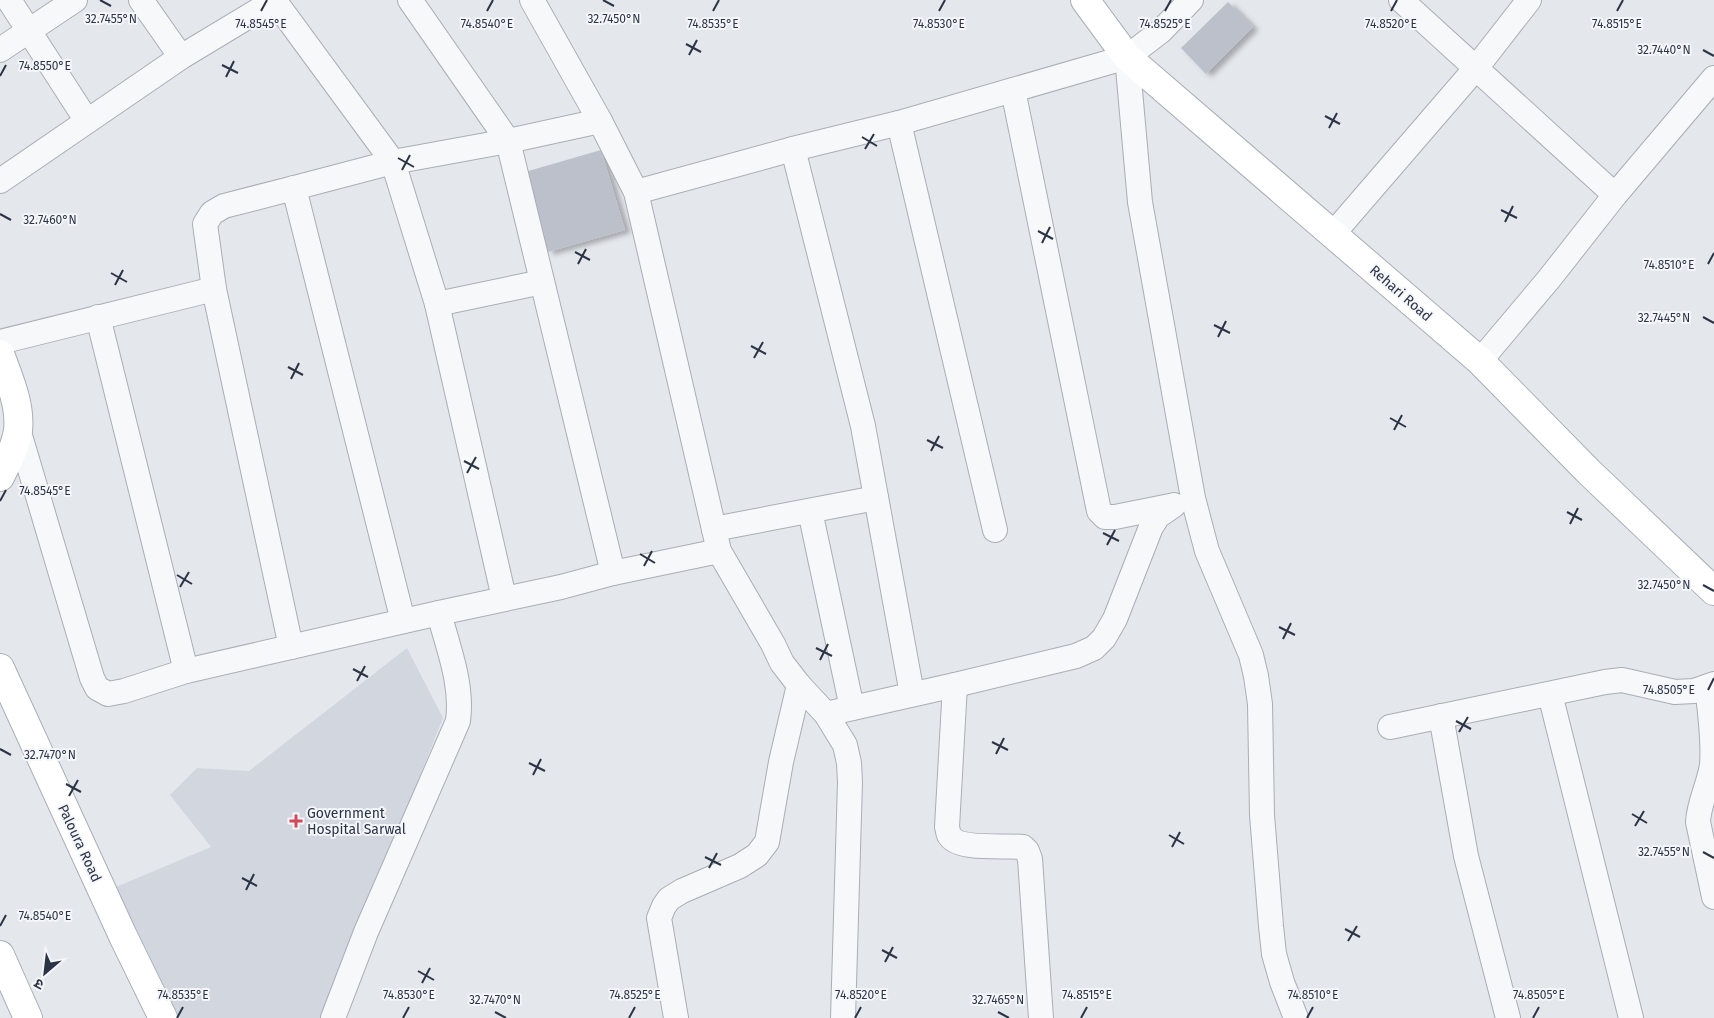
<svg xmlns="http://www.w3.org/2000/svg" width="1714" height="1018" font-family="'Fira Sans','Noto Sans Devanagari',sans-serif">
	<defs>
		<filter id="shadow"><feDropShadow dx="5.5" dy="3" stdDeviation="2.5" flood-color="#0004"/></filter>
	</defs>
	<rect width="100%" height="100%" fill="#e4e7ec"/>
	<path fill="#d2d6de" d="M407 648 443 718 323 1018H179L116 887 211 847 170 795 197 768 249 771Z"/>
	<g fill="#bbc0ca" filter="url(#shadow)">
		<path d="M1228 2 1253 27 1206 74 1181 48Z"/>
		<path d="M601 150 625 230 548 252 525 172Z"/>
	</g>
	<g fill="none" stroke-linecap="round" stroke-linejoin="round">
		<defs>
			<g id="street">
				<path d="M9 0 87 121"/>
				<path d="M141 0 181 57"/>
				<path d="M274 0 393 162 437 304 504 598"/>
				<path d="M410 0 508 141 613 573"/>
				<path d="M532 0 600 121 636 192 719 551 773 644 782 663 799 685 826 714 845 745 849 763 850 782 843 1018"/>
				<path d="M1401 0 1615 195"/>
				<path d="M0 50 75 0"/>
				<path d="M1127 57 1140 202 1193 498 1207 551 1251 655 1256 676 1260 704 1262 815 1271 926 1274 954 1282 982 1296 1018"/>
				<path d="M1013 90 1099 511 1105 517H1115L1170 506"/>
				<path d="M899 123 995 530"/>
				<path d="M793 149 863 426 912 694"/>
				<path d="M0 181 181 57 274 1"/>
				<path d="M294 188 403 621"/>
				<path d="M636 192 793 149 899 123 1127 57 1161 31 1191 0"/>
				<path d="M1332 235 1476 68 1529 0"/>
				<path d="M437 304 542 282"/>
				<path d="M98 317 186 671"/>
				<path d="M0 342 214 289"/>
				<path d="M1480 361 1549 279 1615 195 1714 78"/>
				<path d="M18 429 92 678 97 688 108 694 124 691 186 671 439 613 561 587 613 573 719 551"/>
				<path d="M810 511 852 708"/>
				<path d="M714 529 876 498"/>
				<path d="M291 647 214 289 205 224 212 213 224 206 294 188 393 162 508 141 600 121"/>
				<path d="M955 685 947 827C948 830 948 833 949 835 958 851 1006 845 1023 847L1027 851 1030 859 1041 1018"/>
				<path d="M1707 687C1710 712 1714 740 1712 765 1709 785 1699 802 1698 822L1714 897"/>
				<path d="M1550 694 1631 1018"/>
				<path d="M826 714 955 685 1076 656 1094 648 1104 638 1115 619 1151 527 1158 516 1174 505"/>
				<path d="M1441 716 1466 856 1508 1018"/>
				<path d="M1390 727 1605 682 1622 680 1675 692 1694 691 1714 684"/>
				<path d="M333 1018 366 932 458 721C463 684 448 648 439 613"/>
				<path d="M676 1018 659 918 664 906 669 899 682 891 740 866 757 855 767 842 781 762 799 685"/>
			</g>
			<g id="secondary">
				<path d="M1085 0 1127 57 1480 361 1589 472 1714 591"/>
				<path d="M0 354C8 376 21 405 18 430 16 446 7 463 0 477"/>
				<path d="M0 668 123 936 163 1018"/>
				<path d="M0 955 28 1018"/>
			</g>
		</defs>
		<use href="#street" stroke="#a9aeb7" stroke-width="26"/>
		<use href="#secondary" stroke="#a9aeb7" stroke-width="30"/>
		<use href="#street" stroke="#f7f8fa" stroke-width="24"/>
		<use href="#secondary" stroke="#fff" stroke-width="28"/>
	</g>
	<path fill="none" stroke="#2b3445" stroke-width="2" d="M100 0 111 6M603 0 614 6M261 11 267 0M487 11 493 0M713 11 719 0M939 11 945 0M1165 11 1171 0M1391 11 1397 0M1617 11 1623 0M686 44 701 52M1703 50 1714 56M689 55 697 40M222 65 238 73M0 76 6 65M226 77 234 61M1325 116 1340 124M1329 128 1337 113M862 137 877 146M865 149 874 134M398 158 414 167M402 170 410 155M1501 210 1517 218M0 214 11 220M1505 222 1513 206M1038 231 1053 239M1042 243 1050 227M575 252 590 260M578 264 586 249M1708 264 1714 253M111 273 127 282M115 285 123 270M1703 317 1714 323M1214 325 1230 333M1218 337 1226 321M751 346 766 354M754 358 763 342M288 367 303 375M291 379 299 363M1390 418 1406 427M1394 430 1402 415M927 440 943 448M931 451 939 436M464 461 479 469M467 473 476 457M0 501 6 490M1567 512 1582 520M1570 524 1578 508M1103 533 1119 541M1107 545 1115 530M640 554 655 563M644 566 652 551M177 575 192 584M1703 585 1714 591M180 587 189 572M1279 627 1295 635M1283 639 1291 623M816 648 832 656M820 660 828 644M353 669 368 677M357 681 365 666M1708 690 1714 678M1456 721 1471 729M1459 732 1468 717M992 742 1008 750M0 749 11 755M996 754 1004 738M529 763 545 771M533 775 541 759M66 784 81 792M69 796 78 780M1632 814 1647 823M1635 826 1644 811M1169 835 1184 844M1172 847 1180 832M1703 852 1714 858M705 857 721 865M709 868 717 853M242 878 257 886M246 890 254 874M0 926 6 915M1345 929 1360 937M1348 941 1357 926M882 950 897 958M885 962 893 947M418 971 434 980M422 983 430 968M495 1012 506 1018M998 1012 1009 1018M177 1018 183 1007M403 1018 409 1007M629 1018 635 1007M855 1018 861 1007M1081 1018 1087 1007M1307 1018 1313 1007M1533 1018 1539 1007"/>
	<path fill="#d1495b" stroke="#f4f6f9" stroke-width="2" d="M293.5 813.5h5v5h5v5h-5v5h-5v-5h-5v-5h5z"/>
	<g text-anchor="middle" stroke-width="4" stroke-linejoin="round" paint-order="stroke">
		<g font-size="14" fill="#2b3445" stroke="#f4f6f9">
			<text transform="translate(1401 293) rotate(41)" y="5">Rehari Road</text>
			<text transform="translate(80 843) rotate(65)" y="5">Paloura Road</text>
		</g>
		<g font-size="14" fill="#2b3445" stroke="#f4f6f9" text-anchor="start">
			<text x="307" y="818">Government<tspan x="307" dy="16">Hospital Sarwal</tspan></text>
		</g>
	</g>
	<g font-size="12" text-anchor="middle" fill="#2b3445" stroke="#f4f6f9" stroke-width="4" stroke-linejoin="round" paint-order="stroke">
		<text x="111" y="23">32.7455°N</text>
		<text x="614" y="23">32.7450°N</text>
		<text x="261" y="28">74.8545°E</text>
		<text x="487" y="28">74.8540°E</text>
		<text x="713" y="28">74.8535°E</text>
		<text x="939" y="28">74.8530°E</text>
		<text x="1165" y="28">74.8525°E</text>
		<text x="1391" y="28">74.8520°E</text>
		<text x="1617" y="28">74.8515°E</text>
		<text x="1664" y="54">32.7440°N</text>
		<text x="45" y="70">74.8550°E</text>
		<text x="50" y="224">32.7460°N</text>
		<text x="1669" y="269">74.8510°E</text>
		<text x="1664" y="322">32.7445°N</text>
		<text x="45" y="495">74.8545°E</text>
		<text x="1664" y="589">32.7450°N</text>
		<text x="1669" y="694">74.8505°E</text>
		<text x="50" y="759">32.7470°N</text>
		<text x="1664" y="856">32.7455°N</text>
		<text x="45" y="920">74.8540°E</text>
		<text x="183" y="999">74.8535°E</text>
		<text x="409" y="999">74.8530°E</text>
		<text x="635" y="999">74.8525°E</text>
		<text x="861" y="999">74.8520°E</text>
		<text x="1087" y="999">74.8515°E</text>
		<text x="1313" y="999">74.8510°E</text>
		<text x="1539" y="999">74.8505°E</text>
		<text x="495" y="1004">32.7470°N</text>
		<text x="998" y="1004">32.7465°N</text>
	</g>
	<g transform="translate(45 973) rotate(208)" stroke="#f4f6f9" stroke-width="4" paint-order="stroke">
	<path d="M0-4L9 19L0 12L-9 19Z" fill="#2b3445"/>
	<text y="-8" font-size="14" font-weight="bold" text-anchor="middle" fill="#2b3445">उ</text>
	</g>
</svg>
